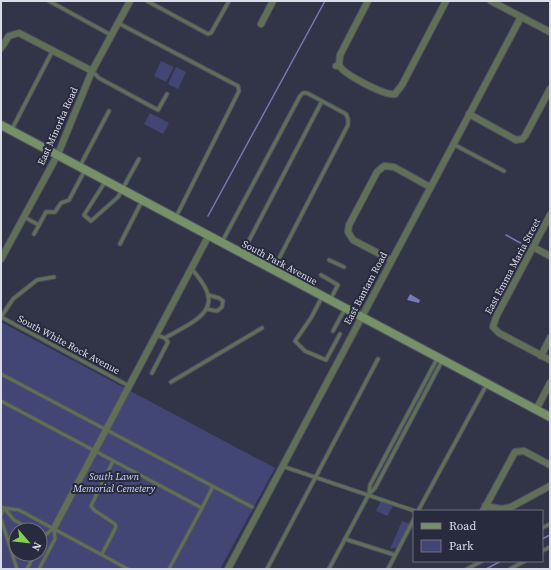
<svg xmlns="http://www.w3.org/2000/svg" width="551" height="570" font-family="'Source Serif 4',serif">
	<rect width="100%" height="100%" fill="#323447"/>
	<g fill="#424674" fill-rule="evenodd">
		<path d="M161 61 174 67 166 82 154 76Z"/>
		<path d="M176 67 186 72 178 89 168 84Z"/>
		<path d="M150 113 169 123 163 134 144 124Z"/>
		<path d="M1 322 275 468 220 569H1ZM16 530H40V554H16Z"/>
		<path d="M381 501 393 506 387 516 376 511Z"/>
		<path d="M402 521 410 524 397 547 390 549Z"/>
	</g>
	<path fill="#747ab8" d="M410 294 420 300 419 303 407 300Z"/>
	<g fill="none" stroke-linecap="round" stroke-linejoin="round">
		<g stroke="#747ab8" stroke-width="1.5">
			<path d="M208 216 325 1"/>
			<path d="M506 235 524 245"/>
			<path d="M542 539 550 535"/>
			<path d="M486 569 501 561"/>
		</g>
		<defs>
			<g id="service">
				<path d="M49 1 111 35"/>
				<path d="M147 1 208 34 211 33 229 1"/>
				<path d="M118 23 238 86 239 91 176 217"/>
				<path d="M92 71 99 78 158 110 167 94"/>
				<path d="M12 129 53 50"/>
				<path d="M453 144 504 171"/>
				<path d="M80 166 109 111"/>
				<path d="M105 182 84 215 91 221 118 197 139 159"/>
				<path d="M24 217 39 225 46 212H55L61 203 69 200 85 170"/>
				<path d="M34 234 39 225"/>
				<path d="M222 242 300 96 303 93H307L346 114 348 119V125L274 268"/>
				<path d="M120 244 142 201"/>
				<path d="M243 252 322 101"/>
				<path d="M329 260 344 267"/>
				<path d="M321 275 338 285 330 300"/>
				<path d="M322 297 311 318 295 341 305 351 326 360 340 334"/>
				<path d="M206 309 217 311 222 307 223 301 219 298 208 295"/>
				<path d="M1 317 129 386"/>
				<path d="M1 317 13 299 37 280 54 277"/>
				<path d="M333 331 345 309"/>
				<path d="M156 335 165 338C179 329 214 317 208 295 206 285 197 276 192 269"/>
				<path d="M437 359 370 485 369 494 375 488 442 361"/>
				<path d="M152 373 168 342 165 338"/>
				<path d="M1 374 252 507"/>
				<path d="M171 382 262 328"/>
				<path d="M1 401 202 508 169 569"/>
				<path d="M282 466 415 511"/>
				<path d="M1 507 4 508 1 515"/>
				<path d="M202 508 213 486"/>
				<path d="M418 511 487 384"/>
				<path d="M1 519 17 569"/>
				<path d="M542 528 550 524"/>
				<path d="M33 530 14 520 4 508 19 510 128 569"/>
				<path d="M345 539 395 555"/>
				<path d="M40 543 44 536 54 528"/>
				<path d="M542 551 550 547"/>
				<path d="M102 554 116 527 115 524 94 510 91 506 113 461"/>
				<path d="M27 569 35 554"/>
				<path d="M39 569 55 539 54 528"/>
				<path d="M267 569 378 359"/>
				<path d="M329 569 369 494"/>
				<path d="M388 569 414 519"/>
				<path d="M467 569 482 561"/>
				<path d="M510 569 525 561"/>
			</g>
			<g id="minor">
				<path d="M491 1 550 32"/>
				<path d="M261 24 273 1"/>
				<path d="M1 48 9 36 19 33 92 71"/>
				<path d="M339 65C343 74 385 96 395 94"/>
				<path d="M336 66 339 65 340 55 368 1"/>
				<path d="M395 94 402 85 446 1"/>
				<path d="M469 114 516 140 522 139"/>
				<path d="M522 139 525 136 550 89"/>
				<path d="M550 215 496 317 493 327 499 333 550 360"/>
				<path d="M533 247 550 256"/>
				<path d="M1 259 58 154 92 71 130 1"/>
				<path d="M391 260 353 240 348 232 349 225 377 172 384 166 394 167 430 187"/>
				<path d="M541 356 550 338"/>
				<path d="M536 410 550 383"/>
				<path d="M485 506 502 509 511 507 550 486"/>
				<path d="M483 511 515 452 524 451 550 465"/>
				<path d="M54 528 209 235"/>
				<path d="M228 569 521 17"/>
			</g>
			<path id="secondary" d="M1 125 550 417"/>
		</defs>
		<use href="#service" stroke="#505264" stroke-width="5"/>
		<use href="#minor" stroke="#505264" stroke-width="8"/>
		<use href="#secondary" stroke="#505264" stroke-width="10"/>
		<use href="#service" stroke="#5f7057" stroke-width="3"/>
		<use href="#minor" stroke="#5f7057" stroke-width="6"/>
		<use href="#secondary" stroke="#769068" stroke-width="8"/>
	</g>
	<g text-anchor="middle" stroke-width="4" stroke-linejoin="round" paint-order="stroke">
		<g font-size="10" fill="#dadce8" stroke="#282a3d">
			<text transform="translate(57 126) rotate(-66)" y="4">East Minorka Road</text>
			<text transform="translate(280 262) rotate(28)" y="4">South Park Avenue</text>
			<text transform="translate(512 266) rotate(-62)" y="4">East Emma Maria Street</text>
			<text transform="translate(365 288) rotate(-62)" y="4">East Bantam Road</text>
			<text transform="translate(69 344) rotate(28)" y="4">South White Rock Avenue</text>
		</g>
		<g font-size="10" font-style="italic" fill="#d4d9fd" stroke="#282a3d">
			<text x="114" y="480">South Lawn<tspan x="114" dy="12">Memorial Cemetery</tspan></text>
		</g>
	</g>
	<rect width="551" height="570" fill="none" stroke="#dadce8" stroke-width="4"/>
	<rect x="413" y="510" width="130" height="52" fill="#282a3d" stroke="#6f7181"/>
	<rect x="421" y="523" width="20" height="6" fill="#769068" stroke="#6f7181"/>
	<text x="449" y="530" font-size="12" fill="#dadce8">Road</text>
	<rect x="421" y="540" width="20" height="12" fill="#424674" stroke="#6f7181"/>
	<text x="449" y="550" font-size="12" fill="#dadce8">Park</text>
	<g transform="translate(28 542) rotate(118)"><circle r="19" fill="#282a3d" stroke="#6f7181"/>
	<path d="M0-3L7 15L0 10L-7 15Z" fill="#81d050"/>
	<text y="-6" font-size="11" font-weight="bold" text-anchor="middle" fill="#dadce8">N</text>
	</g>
</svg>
